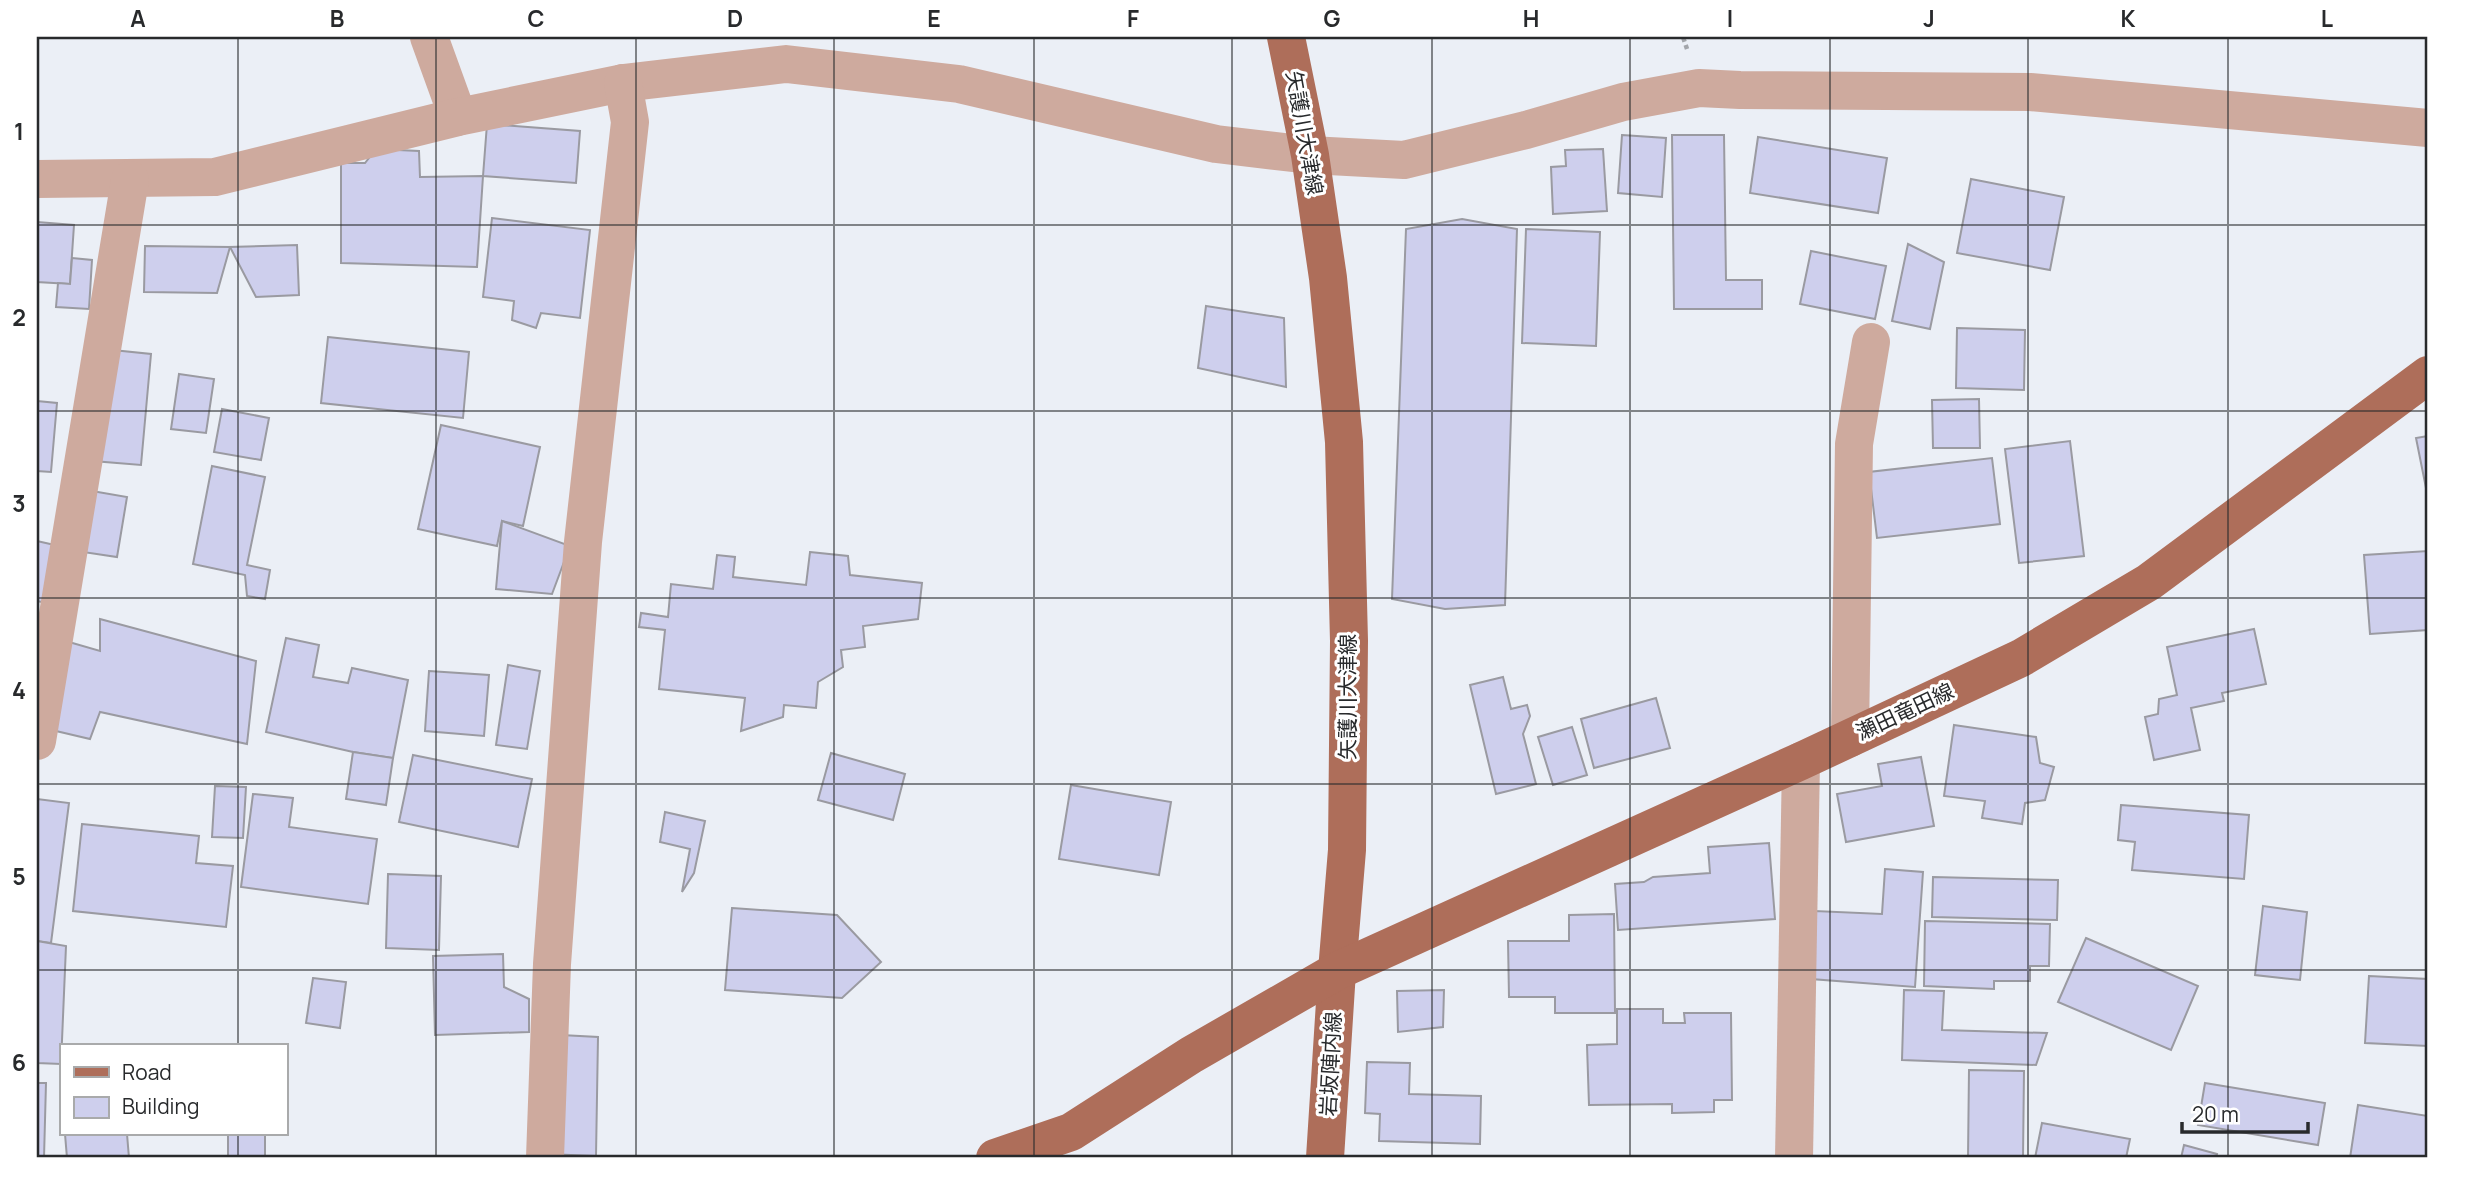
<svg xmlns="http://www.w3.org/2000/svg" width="2465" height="1195" font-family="Manrope,'Noto Sans JP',sans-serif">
	<rect width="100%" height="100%" fill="#ebeff6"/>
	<g fill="#cecfed" stroke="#9a9aa1" stroke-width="2">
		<path d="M487 124 580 131 576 183 483 176Z"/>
		<path d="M1622 135 1666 138 1662 197 1618 193Z"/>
		<path d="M1672 135H1724L1726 280H1762V309H1674Z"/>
		<path d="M1758 137 1887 158 1878 213 1750 193Z"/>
		<path d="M376 149 419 151 420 177 483 176 477 267 341 263V163H365Z"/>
		<path d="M1603 149 1607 211 1553 214 1551 167 1566 166 1565 150Z"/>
		<path d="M1971 179 2064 197 2050 270 1957 253Z"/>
		<path d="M492 218 590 230 580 318 541 313 536 328 512 320 514 301 483 297Z"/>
		<path d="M1462 219 1517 229 1505 605 1445 609 1392 599 1406 229Z"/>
		<path d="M37 222 74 225 70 284 37 282Z"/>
		<path d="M1526 229 1600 232 1596 346 1522 343Z"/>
		<path d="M1908 244 1944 262 1930 329 1892 321Z"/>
		<path d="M297 245 299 295 256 297 230 247Z"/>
		<path d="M145 246 230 247 217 293 144 292Z"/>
		<path d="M1811 251 1886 266 1875 319 1800 304Z"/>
		<path d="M72 258 92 260 89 309 56 307 58 283 70 284Z"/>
		<path d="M1206 306 1284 318 1286 387 1198 368Z"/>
		<path d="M1957 328 2025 330 2024 390 1956 388Z"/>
		<path d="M328 337 469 352 463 418 321 403Z"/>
		<path d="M103 349 151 354 141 465 93 461Z"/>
		<path d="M179 374 214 379 206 433 171 429Z"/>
		<path d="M1979 399 1980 448H1933L1932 400Z"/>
		<path d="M37 401 57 403 51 472 37 471Z"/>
		<path d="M222 409 269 418 261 460 214 452Z"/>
		<path d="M441 425 540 447 523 526 502 521 497 546 418 529Z"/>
		<path d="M2428 436V487L2426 488 2416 438Z"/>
		<path d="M2070 441 2084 556 2019 563 2005 449Z"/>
		<path d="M1992 458 2000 524 1877 538 1869 472Z"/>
		<path d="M212 466 265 477 247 565 270 570 265 599 247 596 245 575 193 564Z"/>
		<path d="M92 491 127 497 117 557 83 552Z"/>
		<path d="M502 521 570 546 552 594 496 589Z"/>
		<path d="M37 541 59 546 46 603 37 601Z"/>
		<path d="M2428 551V630L2370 634 2364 555Z"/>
		<path d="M810 552 848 556 850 575 922 583 918 619 863 626 865 647 841 650 843 667 818 682 816 708 784 705 783 717 741 731 745 698 659 689 665 630 639 627 641 613 668 617 671 584 713 589 717 555 735 557 733 577 806 585Z"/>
		<path d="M100 619 256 661 247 744 100 712 90 739 39 727 69 642 100 651Z"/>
		<path d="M2254 629 2266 684 2222 693 2224 701 2191 708 2200 750 2154 760 2145 717 2158 714 2159 699 2177 695 2167 647Z"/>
		<path d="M286 638 319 645 313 677 348 683 352 668 408 680 393 758 353 752 266 732Z"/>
		<path d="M508 665 540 671 527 749 496 745Z"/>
		<path d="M429 671 489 675 484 736 425 731Z"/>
		<path d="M1503 677 1511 709 1527 705 1530 716 1523 734 1536 784 1496 794 1470 685Z"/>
		<path d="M1656 698 1670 748 1594 768 1581 719Z"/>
		<path d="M1954 725 2036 737 2040 763 2054 767 2045 800 2025 803 2022 824 1982 818 1985 801 1944 796Z"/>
		<path d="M1572 727 1587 775 1553 785 1538 737Z"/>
		<path d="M353 752 393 758 386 805 346 799Z"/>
		<path d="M831 753 905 774 893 820 818 800Z"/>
		<path d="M413 755 532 779 518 847 399 822Z"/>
		<path d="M1921 757 1934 826 1846 842 1837 794 1882 786 1878 764Z"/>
		<path d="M1071 785 1171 802 1159 875 1059 859Z"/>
		<path d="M215 786 246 787 243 838 212 837Z"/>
		<path d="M253 794 293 798 289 827 377 839 368 904 241 887Z"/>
		<path d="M37 799 69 803 51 943 37 941Z"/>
		<path d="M2121 805 2249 815 2244 879 2132 870 2135 842 2118 840Z"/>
		<path d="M665 812 705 821 694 873 682 892 690 849 660 842Z"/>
		<path d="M82 824 199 836 196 863 233 866 226 927 73 911Z"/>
		<path d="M1769 843 1775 919 1618 930 1615 884 1644 882 1653 877 1710 873 1708 847Z"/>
		<path d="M1885 869 1923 872 1915 987 1811 979 1815 911 1882 914Z"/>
		<path d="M388 874 441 876 439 950 386 948Z"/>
		<path d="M1933 877 2058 880 2057 920 1932 917Z"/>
		<path d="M2263 906 2307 912 2300 980 2255 975Z"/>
		<path d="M732 908 837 915 881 962 842 998 725 990Z"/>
		<path d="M1614 914 1615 1013H1555V997H1509L1508 941H1569V915Z"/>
		<path d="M1925 921 2050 924 2049 966H2030V981H1994V989L1924 986Z"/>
		<path d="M2086 938 2198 986 2171 1050 2058 1002Z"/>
		<path d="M37 941 66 946 61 1064 37 1063Z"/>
		<path d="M503 954 504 987 529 999V1032L435 1035 433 956Z"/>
		<path d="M2369 976 2428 979V1046L2365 1043Z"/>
		<path d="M313 978 346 982 340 1028 306 1023Z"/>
		<path d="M1444 990 1443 1027 1398 1032 1397 991Z"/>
		<path d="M1904 990 1944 991 1942 1030 2047 1033 2036 1065 1902 1060Z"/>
		<path d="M1617 1009H1663V1023H1685L1684 1013H1731L1732 1100H1714V1112L1672 1113V1104L1589 1105 1587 1045 1617 1044Z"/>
		<path d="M561 1035 598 1037 596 1156 546 1154Z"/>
		<path d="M1367 1062 1410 1063 1409 1094 1481 1096 1480 1144 1379 1141 1380 1114 1365 1113Z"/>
		<path d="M1969 1070 2024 1071 2023 1158H1968Z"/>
		<path d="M37 1083H46L44 1158H37Z"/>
		<path d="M2205 1083 2325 1103 2318 1145 2198 1125Z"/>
		<path d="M2358 1105 2428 1116V1158H2350Z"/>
		<path d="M2042 1123 2130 1139 2126 1158H2035Z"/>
		<path d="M65 1134H127L129 1158H67Z"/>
		<rect x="228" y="1134" width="37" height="22"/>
		<path d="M2184 1145 2217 1154 2216 1158H2181Z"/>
	</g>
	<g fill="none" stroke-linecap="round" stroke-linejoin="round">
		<path stroke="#a2a5aa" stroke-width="4.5" stroke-dasharray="5 3.5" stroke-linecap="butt" d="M1683 37 1687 49"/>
		<g stroke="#ceaa9e" stroke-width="38">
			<path d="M429 37 458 117"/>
			<path d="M37 179 215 177 458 117 623 83 786 64 959 84 1216 144 1310 155 1404 160 1526 130 1623 102 1699 88 1740 90 2030 92 2428 128"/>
			<path d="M1850 738 1854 444 1871 342"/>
			<path d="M37 741 130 180"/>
			<path d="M545 1158 552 964 583 542 630 122 623 83"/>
			<path d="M1794 1158 1801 761"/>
		</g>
		<g stroke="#ae6e5a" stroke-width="38">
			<path d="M1286 37 1310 155 1328 278 1344 442 1349 641 1347 850 1337 971 1325 1158"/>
			<path d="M995 1158 1071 1132 1191 1055 1337 971 1801 761 2021 658 2149 582 2428 375"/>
		</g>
	</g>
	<path fill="none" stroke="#282a2c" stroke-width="2" stroke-opacity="0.55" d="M238 37V1046M436 37V1158M636 37V1158M834 37V1158M1034 37V1158M1232 37V1158M1432 37V1158M1630 37V1158M1830 37V1158M2028 37V1158M2228 37V1158M37 225H2428M37 411H2428M37 598H2428M37 784H2428M37 970H2428M238 1134V1158"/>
	<g text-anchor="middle" stroke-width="6" stroke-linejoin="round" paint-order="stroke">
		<g font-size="21" fill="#282a2c" stroke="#fff">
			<text transform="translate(1304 133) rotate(80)" y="7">矢護川大津線</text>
			<text transform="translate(1348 697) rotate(-90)" y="7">矢護川大津線</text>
			<text transform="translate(1905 712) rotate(-25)" y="7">瀬田竜田線</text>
			<text transform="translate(1331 1064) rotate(-87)" y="7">岩坂陣内線</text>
		</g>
	</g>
	<rect width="2465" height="1195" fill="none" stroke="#ffffff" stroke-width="77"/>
	<rect x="60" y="1044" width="228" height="91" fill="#ffffff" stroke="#a9aaab" stroke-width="2"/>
	<rect x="74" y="1067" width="35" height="10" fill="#ae6e5a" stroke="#a9aaab" stroke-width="2"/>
	<text x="122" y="1080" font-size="21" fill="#282a2c">Road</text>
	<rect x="74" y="1097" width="35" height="21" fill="#cecfed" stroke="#a9aaab" stroke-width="2"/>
	<text x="122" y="1114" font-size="21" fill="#282a2c">Building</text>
	<path d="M2182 1122v10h126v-10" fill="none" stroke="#282a2c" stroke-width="3.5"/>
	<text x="2192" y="1122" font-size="21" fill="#282a2c" stroke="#ffffff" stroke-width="5" paint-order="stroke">20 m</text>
	<rect x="38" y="38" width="2388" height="1118" fill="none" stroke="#282a2c" stroke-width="2.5"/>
	<g font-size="23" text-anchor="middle" font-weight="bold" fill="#282a2c">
		<text x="138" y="27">A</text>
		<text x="337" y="27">B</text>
		<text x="536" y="27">C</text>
		<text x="735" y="27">D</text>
		<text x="934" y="27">E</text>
		<text x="1133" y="27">F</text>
		<text x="1332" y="27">G</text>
		<text x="1531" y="27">H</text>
		<text x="1730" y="27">I</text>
		<text x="1929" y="27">J</text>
		<text x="2128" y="27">K</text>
		<text x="2327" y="27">L</text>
		<text x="19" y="140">1</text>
		<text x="19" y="326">2</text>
		<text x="19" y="512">3</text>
		<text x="19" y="699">4</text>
		<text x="19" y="885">5</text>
		<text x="19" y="1071">6</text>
	</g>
</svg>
